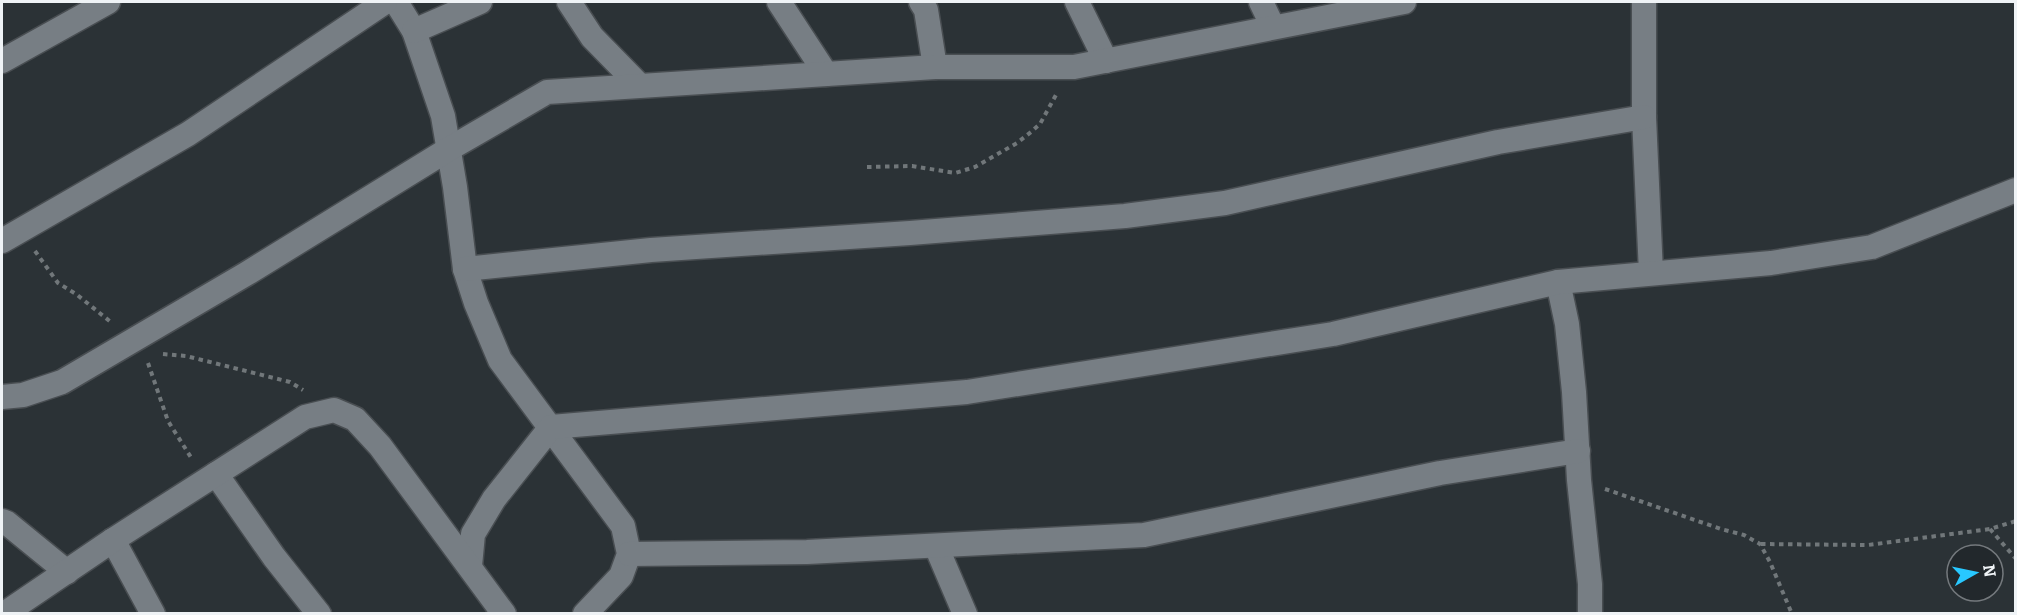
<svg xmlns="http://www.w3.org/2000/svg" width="2017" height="615" font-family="Bitter,serif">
	<rect width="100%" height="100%" fill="#2b3236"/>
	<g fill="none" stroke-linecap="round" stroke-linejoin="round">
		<defs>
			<g id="minor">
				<path d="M396 2 414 31 443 116 455 187 465 269 476 303 500 360 623 526 629 554 621 576 585 614"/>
				<path d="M569 2 592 37 639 85"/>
				<path d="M779 2 826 74"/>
				<path d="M921 2 926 10 935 67"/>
				<path d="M1077 2 1106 61"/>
				<path d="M1261 2 1273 27"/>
				<path d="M1644 2V117L1651 273"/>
				<path d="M414 31 480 2"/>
				<path d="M2 61 108 2"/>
				<path d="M2 241 188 134 385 2"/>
				<path d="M465 269 651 250 910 233 1125 216 1225 203 1498 142 1644 117"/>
				<path d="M1558 282 1567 324 1574 392 1579 480 1590 584V614"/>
				<path d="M2 397 23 395 62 382 246 274 449 149 547 92 935 67H1074L1404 2"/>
				<path d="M216 474 274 557 319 614"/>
				<path d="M2 521 7 523 67 572"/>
				<path d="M113 540 153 614"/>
				<path d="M936 546 965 614"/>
				<path d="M629 554 807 552 1144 535 1440 473 1578 451"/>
				<path d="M470 566 473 534 494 499 551 427 967 392 1333 334 1558 282 1771 263 1872 247 2016 190"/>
				<path d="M4 614 113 540 305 417 334 410 355 419 380 446 504 614"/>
			</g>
		</defs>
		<use href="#minor" stroke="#494e52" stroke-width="27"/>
		<g stroke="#71777a" stroke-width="4" stroke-dasharray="4.5 4.5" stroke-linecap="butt">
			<path d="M867 167 912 166 955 173 975 167 1017 143 1031 132 1040 124 1057 93"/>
			<path d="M35 251 58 283 76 294 112 323"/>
			<path d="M163 354 186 356 290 382 303 390"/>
			<path d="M148 363 168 421 192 459"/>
			<path d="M1605 489 1721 529 1744 535 1760 544 1770 562 1792 614"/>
			<path d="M1990 529 2016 559"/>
			<path d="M1761 544 1868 545 1990 529 2016 521"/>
		</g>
		<use href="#minor" stroke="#777e84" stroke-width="24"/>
	</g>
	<rect width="2017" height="615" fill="none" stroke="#eff3f6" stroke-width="6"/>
	<g transform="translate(1975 573) rotate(81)"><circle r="28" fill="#22282c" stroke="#74797d" stroke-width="1.5"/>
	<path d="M0-4.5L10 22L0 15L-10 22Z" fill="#28c8ff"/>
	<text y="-9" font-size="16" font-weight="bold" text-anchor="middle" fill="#eff3f6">N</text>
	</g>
</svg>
